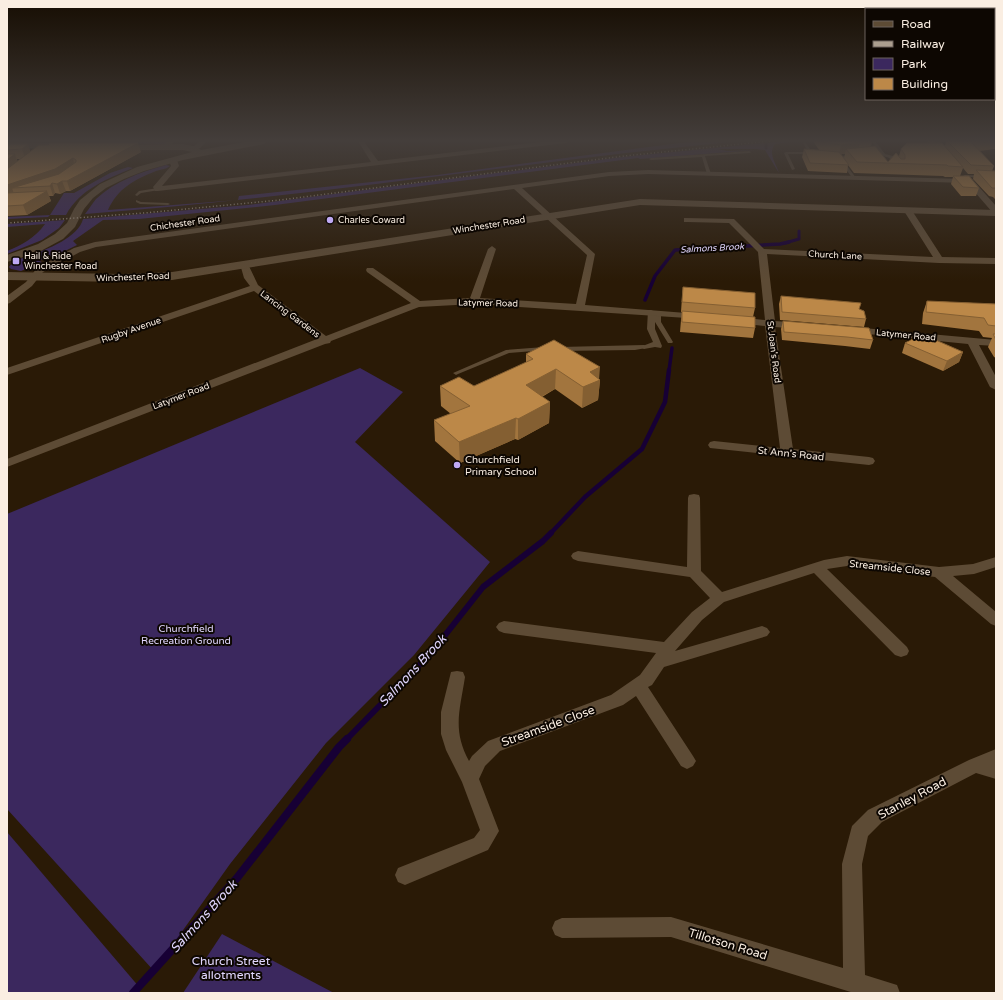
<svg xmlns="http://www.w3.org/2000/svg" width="1003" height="1000" font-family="'Varela Round',sans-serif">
	<rect width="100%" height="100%" fill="#2a1a06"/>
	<g fill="#3b285e">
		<path d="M7 141H169L166 144Z"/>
		<path d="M694 141H740C521 162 304 198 85 214 89 209 92 204 96 199 115 181 141 172 166 165L170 166C165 170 161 169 156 171 134 180 118 188 108 210L238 200 239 196 437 175Z"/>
		<path d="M784 141H798L775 144C768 153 775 162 779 173L765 150 756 149H717L728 151 757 150 640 159 638 158 275 205 139 219 103 220 73 241 77 245 53 257 49 256 39 261 42 262 21 271 11 269 9 267C14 260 23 258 31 255 46 250 79 237 83 219L248 205 622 157Z"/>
		<path d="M128 167 133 168C107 179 80 189 66 215H50L48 217 7 219V217L50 215 64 193H74L110 173Z"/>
		<path d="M65 220 59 228 42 240 7 254V251C22 245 35 238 45 224L7 227V224Z"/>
		<path d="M360 368 403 392 355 442 490 562 414 655 326 743 230 864 154 971 7 809V514Z"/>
		<path d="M7 832 140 988 135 993H7Z"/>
		<path d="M222 934 334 993H183Z"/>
	</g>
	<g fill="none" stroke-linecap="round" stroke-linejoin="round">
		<g stroke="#170035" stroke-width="3">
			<path d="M766 141V148"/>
			<path d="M785 243 799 239V231"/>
		</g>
		<g stroke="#170035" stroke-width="3.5">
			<path d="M645 300 655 276 675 250 780 244 789 242"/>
			<path d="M669 371 672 348"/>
		</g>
		<path stroke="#170035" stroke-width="4.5" d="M550 534 585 497 642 449 665 402 669 370"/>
		<path stroke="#170035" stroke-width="6" d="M346 740 431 653 483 587 543 541 551 533"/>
		<path stroke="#170035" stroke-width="8" d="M133 993 237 878 339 747 347 739"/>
		<g fill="#5d4b35" fill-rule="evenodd">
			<path d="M871 141H875L885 154 893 156 900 164V166H898C887 154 886 157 872 156L871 155 873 154H881Z"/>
			<path d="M805 142 813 153 811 154H788L795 169 792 170 784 153 786 152H808L803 143Z"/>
			<path d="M749 151 751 152 750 153 705 156 711 174 709 175 707 174 702 157 651 160 649 159 651 158Z"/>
			<path d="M853 154 855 155 854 156 841 158 856 178 854 179H853L837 157Z"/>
			<path d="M965 175 996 176V178L964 177 963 176Z"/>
			<path d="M158 188H159V190L141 193 137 196 135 195 139 191Z"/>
			<path d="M136 200 141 202 168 203 170 204 168 205 140 204 136 202Z"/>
			<path d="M658 311 661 313V322L673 342 672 343H668L655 322V313Z"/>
			<path d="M644 345 646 346V348L635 350 560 351 557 349 560 347Z"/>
			<path d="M544 347 547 349 546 350 509 353 458 374 456 375 453 373 506 350Z"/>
		</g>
		<path fill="#5d4b35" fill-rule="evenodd" d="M648 310H651L655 312V329L662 346 661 348 655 347 644 349 640 347 653 342 647 329Z"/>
		<g fill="#5d4b35" fill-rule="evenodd">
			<path d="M168 141H175L168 147H164L163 146Z"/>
			<path d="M200 141H207L200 148 192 150V148Z"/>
			<path d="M358 141H366L365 143 378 161 549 141H569L566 143 158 191H155L153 187 171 166 169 160 173 158 177 160 179 166 162 186 371 162Z"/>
			<path d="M648 170 963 179V176H966L972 179 996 206V213H993L967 183 648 174 609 176 522 188 595 254 585 305 699 314 704 317 702 319 474 304 419 307 331 341 330 343 325 344 7 467V459L317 339 254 291 7 375V368L250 286 244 278 240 264 241 262H247L258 285 326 336 411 303 367 272 366 270 367 268H373L420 301 470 298 488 249 492 246 496 249 480 298 576 304 587 255 514 189 96 247 80 252 43 272 32 286 10 303 7 304V296L26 282 37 268 74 248 95 242 609 172Z"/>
			<path d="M905 209H911L942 257 996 258V264L939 263 767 254 775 321 801 323 806 326 801 329 775 327 793 449 869 457 873 458 875 461 873 464 869 465 710 448 708 445 710 442 714 441 780 448 765 326 738 323 733 320 738 317 765 320 758 252 729 223 687 222H684V218L734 219 764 249 933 257 904 211Z"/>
			<path d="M852 327 996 340V346L979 345 996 377V390L990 387 968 344 848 332 847 330Z"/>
			<path d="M694 494 699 495 700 498 701 571 722 592 824 560 847 556 939 567 973 564 996 557V567L974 574 953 576 996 612V626L991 624 935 577 847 566 827 569 907 647 909 651 907 655 901 657 895 655 814 573 724 602 702 620 675 651 762 626 767 628 770 632 767 636 664 667 652 685 648 687 693 756 696 761 693 766 687 769 681 766 636 696 623 705 500 751 485 766 479 779 499 831 488 850 405 885 398 882 395 875 398 868 474 838 480 830 462 782 446 750 441 734V712L451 672 457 671 463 672 465 677C460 710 452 730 469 761L472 756 488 741 611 695 640 675 656 653 504 633 499 631 496 627 499 623 504 621 664 642 692 612 710 598 690 577 578 561 573 559 571 556 573 553 578 551 687 567 688 498 689 495Z"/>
			<path d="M996 749V779L976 773 882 822 868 836 862 864 865 975 897 985 900 993H854L671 937 562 938 555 935 552 928 555 921 562 918 671 917 843 968 842 864 852 826 868 810 969 760Z"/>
		</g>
		<g fill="#5d4b35" fill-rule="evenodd">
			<path d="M250 141H268L264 144 183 160 144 171 124 179 106 188 93 198 84 209 75 227 63 239 37 253 7 262V255L38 244 55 234 67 223 74 209 80 200 100 184 137 167 192 152 183 150H116L113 149 112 147 113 145 183 144 197 147 201 150Z"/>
			<path d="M7 142 62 143 66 146 62 149 7 148Z"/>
			<path d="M640 199 996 210V216L640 205 172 280 122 282 7 280V272L122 274 172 272Z"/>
		</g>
		<path stroke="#ab9e8f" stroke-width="1.5" stroke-dasharray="1 2.5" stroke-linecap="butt" d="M7 223 144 213 280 200 624 156 771 141"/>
	</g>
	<g fill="#a2753e" fill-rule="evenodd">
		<path d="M813 141H871L872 142 871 147 888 162 899 156 901 149 929 143 925 141H946L941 142 938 143 945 146 946 141H996V149L979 151 994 166 992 171H996V200L993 197 989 196 973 179 974 174H968L963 168 960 176 979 188 976 196H961L951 184 953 177H945L943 176 854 173 848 165 847 173 808 171 802 157 804 149 819 150ZM841 154H845L844 158Z"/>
		<path d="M7 144H28L30 151 141 152 70 191H66L60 194 55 193 53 196H49L51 201 27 215 7 216ZM17 159H21L17 161Z"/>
		<path d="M683 287 755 308 753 317 755 328 753 338 680 332 681 320 682 312H681L682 297Z"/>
		<path d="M781 296 859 309 866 319 864 327 780 320 779 304Z"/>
		<path d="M927 301 996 304V358L994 357 988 347 992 338 983 337 979 331 922 324 923 313Z"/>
		<path d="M783 321 873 340 870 349 845 346 782 340 781 329Z"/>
		<path d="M905 343 963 352 959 362 943 371 902 353Z"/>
		<path d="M526 354 599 379 600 380 598 400 582 408 555 389 542 397 550 402 549 423 518 440 515 439 460 463 435 441 434 420 451 414 441 406 440 386H474L526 363Z"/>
	</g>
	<g fill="#845f32">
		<path d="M935 141H946L941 142 934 145Z"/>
		<path d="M860 142 858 152 846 149 845 154H839L841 145Z"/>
		<path d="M138 143 141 152 70 191 67 181Z"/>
		<path d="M28 144 31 154 25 158 22 149Z"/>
		<path d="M15 154 18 164 7 172V160Z"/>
		<path d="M73 158 75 168 58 179 12 188 14 194 7 196V185Z"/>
		<path d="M62 181 66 191 60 194 57 184Z"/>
		<path d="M52 183 55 193 53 196 50 186Z"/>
		<path d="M47 191 51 201 27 215 23 205Z"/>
		<path d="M963 352 959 362 943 371 947 361Z"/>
		<path d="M600 367 599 380H600L598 400 582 408 583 387 590 372Z"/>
		<path d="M556 369 555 389 526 405V385Z"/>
		<path d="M550 402 549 423 518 440V419Z"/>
		<path d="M516 418 515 439 460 463 459 442Z"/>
	</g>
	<g fill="#bc8848" stroke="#845f32">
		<path d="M821 141H871L872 142H860L841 145 822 142Z"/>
		<path d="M947 141H996V142L972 143 994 166 971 165Z"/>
		<path d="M50 143H138L67 181H62L57 184 52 183 50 186 12 188 59 174 76 162V160L73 158 55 169 7 185V169L39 145H48Z"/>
		<path d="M907 143H942L963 167 948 166 947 165 857 162 846 149 875 146 888 162 896 153 901 159H905V155L901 149Z"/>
		<path d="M7 144H28L22 149 7 150Z"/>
		<path d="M804 149 839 152 849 165 810 163Z"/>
		<path d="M7 154H15L7 160Z"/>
		<path d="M976 170 996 171V188H992Z"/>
		<path d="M953 176H969L979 188 963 187Z"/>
		<path d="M47 191 23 205 7 206V193Z"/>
		<path d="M683 287 755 293V308L682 302Z"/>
		<path d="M781 296 861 303 859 309 864 311 866 319 782 312Z"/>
		<path d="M927 301 996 304V326L988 325 984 318 926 312Z"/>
		<path d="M682 311 755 317V328L682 322Z"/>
		<path d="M783 321 869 328 873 340 847 337 784 332Z"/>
		<path d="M922 334 963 352 947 361 905 343Z"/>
		<path d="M993 334H996V340Z"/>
		<path d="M554 340 600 367 590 372 600 380 583 387 556 369 526 385 550 402 518 419 516 418 459 442 434 420 470 406 440 386 459 377 474 386 533 359 526 354Z"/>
	</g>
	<linearGradient id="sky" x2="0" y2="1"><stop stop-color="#170e03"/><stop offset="0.5" stop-color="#443e3b"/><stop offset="1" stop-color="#443e3b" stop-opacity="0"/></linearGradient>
	<rect width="1003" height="281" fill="url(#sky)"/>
	<g fill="#bfa9f4" stroke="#0d0702" stroke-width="1.5">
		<circle cx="330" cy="220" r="4"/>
		<rect x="12" y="257" width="8" height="8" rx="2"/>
		<circle cx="457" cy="465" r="4"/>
	</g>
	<g text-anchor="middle" stroke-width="4" stroke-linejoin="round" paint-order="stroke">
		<g font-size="9" fill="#faeee2" stroke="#0d0702" text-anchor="start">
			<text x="338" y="223">Charles Coward</text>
			<text x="24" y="259">Hail &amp; Ride<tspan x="24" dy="10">Winchester Road</tspan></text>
		</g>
		<g font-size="9" fill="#faeee2" stroke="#0d0702">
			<text transform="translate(185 223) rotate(-8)" y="3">Chichester Road</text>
			<text transform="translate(489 225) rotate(-9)" y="3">Winchester Road</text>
			<text transform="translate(835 255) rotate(3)" y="3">Church Lane</text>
			<text transform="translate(133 277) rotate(-2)" y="3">Winchester Road</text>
			<text transform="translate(488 303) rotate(1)" y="3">Latymer Road</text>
			<text transform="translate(290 314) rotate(37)" y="3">Lancing Gardens</text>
			<text transform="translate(131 330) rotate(-19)" y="3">Rugby Avenue</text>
			<text transform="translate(906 335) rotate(5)" y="3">Latymer Road</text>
			<text transform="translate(774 352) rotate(83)" y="3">St Joan's Road</text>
			<text transform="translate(181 396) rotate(-21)" y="3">Latymer Road</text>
		</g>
		<g font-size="9" font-style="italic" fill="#e0d5fc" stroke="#0d0702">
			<text transform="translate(712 248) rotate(-3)" y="3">Salmons Brook</text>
		</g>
		<g font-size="10" fill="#faeee2" stroke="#0d0702">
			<text transform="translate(791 453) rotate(6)" y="4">St Ann's Road</text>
			<text transform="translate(890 567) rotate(6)" y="4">Streamside Close</text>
		</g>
		<g font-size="10" fill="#faeee2" stroke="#0d0702" text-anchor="start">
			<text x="465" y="463">Churchfield<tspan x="465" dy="12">Primary School</tspan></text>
		</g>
		<g font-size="10" fill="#e2d8ff" stroke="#0d0702">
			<text x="186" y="632">Churchfield<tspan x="186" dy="12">Recreation Ground</tspan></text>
		</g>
		<g font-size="12" fill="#faeee2" stroke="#0d0702">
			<text transform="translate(548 726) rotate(-20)" y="4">Streamside Close</text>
			<text transform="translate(912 798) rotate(-28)" y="4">Stanley Road</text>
			<text transform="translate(728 944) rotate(17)" y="4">Tillotson Road</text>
		</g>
		<g font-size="12" fill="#e2d8ff" stroke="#0d0702">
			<text x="231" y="965">Church Street<tspan x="231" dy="14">allotments</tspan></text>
		</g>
		<g font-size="13" font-style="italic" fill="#e0d5fc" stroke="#0d0702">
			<text transform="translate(412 670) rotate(-47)" y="5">Salmons Brook</text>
			<text transform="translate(203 916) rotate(-48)" y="5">Salmons Brook</text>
		</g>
	</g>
	<rect width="1003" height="1000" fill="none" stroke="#faeee2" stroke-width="16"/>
	<rect x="865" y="8" width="130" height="92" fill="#0d0702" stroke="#6c635c"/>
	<rect x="873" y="21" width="20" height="6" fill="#5d4b35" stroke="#6c635c"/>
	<text x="901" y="28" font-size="12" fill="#faeee2">Road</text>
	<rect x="873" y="41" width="20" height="6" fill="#ab9e8f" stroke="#6c635c"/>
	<text x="901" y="48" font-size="12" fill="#faeee2">Railway</text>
	<rect x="873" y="58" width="20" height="12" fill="#3b285e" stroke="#6c635c"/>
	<text x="901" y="68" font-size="12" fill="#faeee2">Park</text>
	<rect x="873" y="78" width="20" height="12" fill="#bc8848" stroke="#6c635c"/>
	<text x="901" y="88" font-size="12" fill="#faeee2">Building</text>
</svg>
